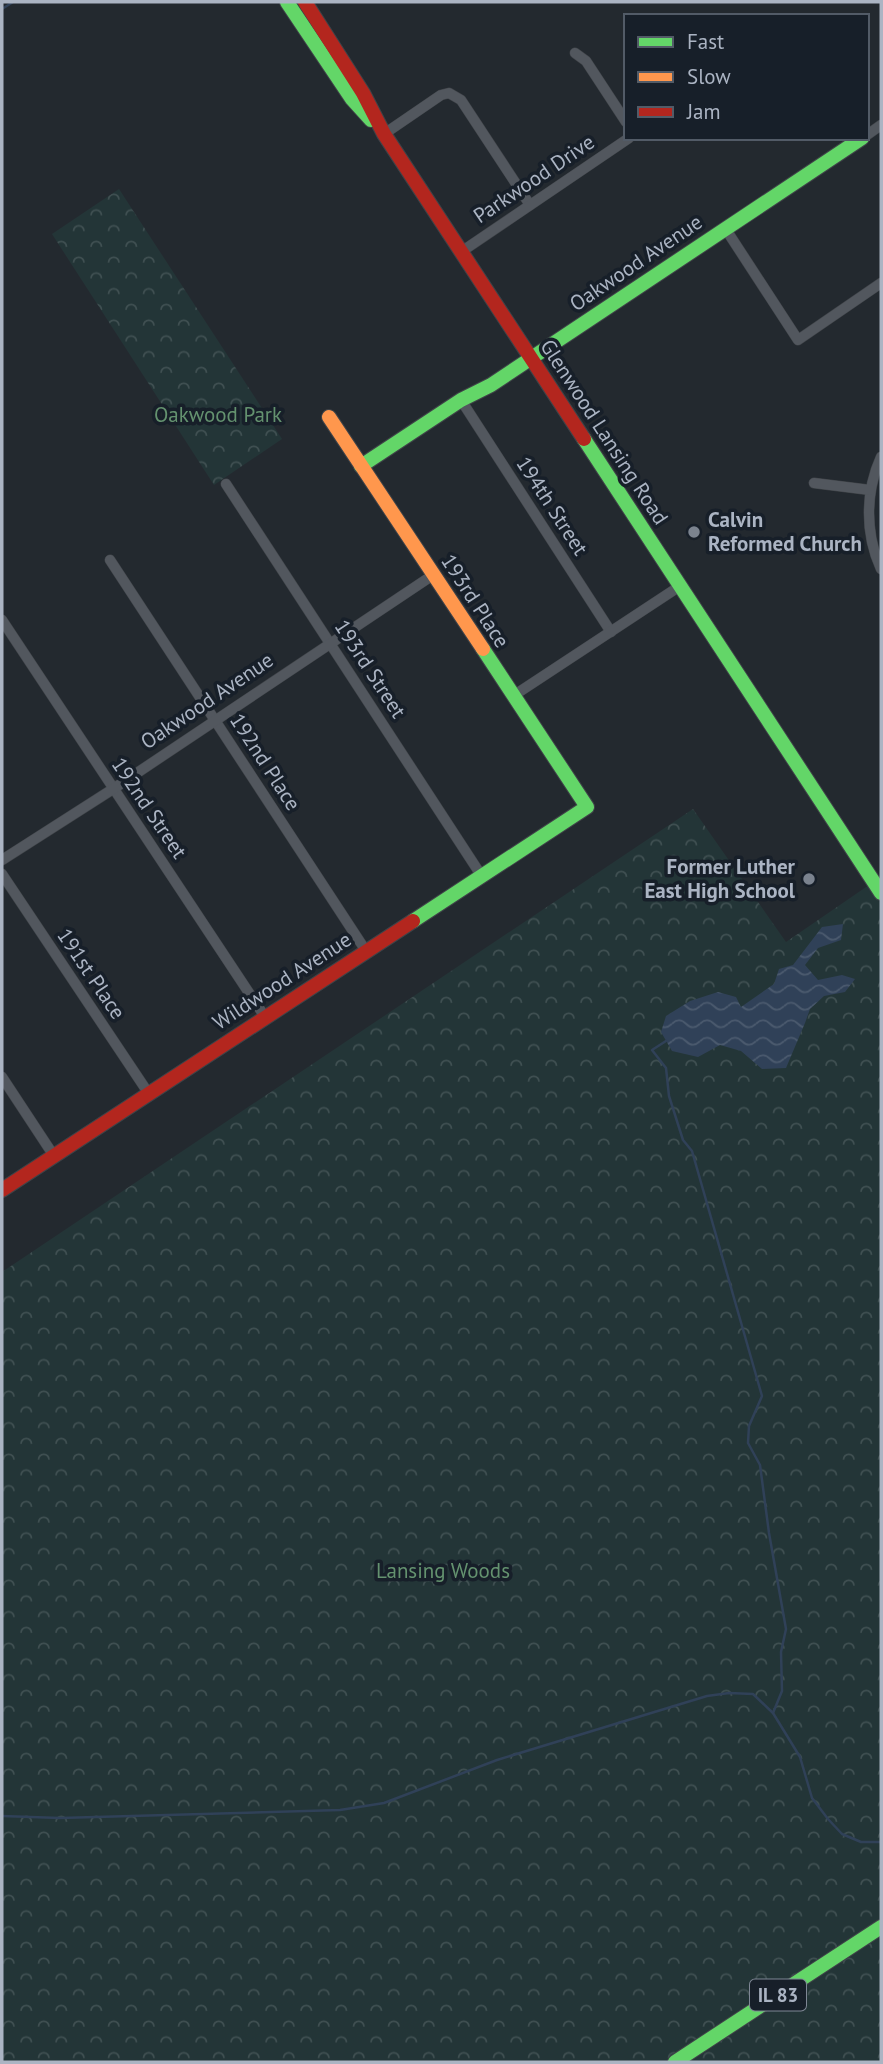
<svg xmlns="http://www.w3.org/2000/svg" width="883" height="2064" font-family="'PT Sans',sans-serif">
	<defs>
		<pattern id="park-crowns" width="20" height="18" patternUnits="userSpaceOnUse" patternTransform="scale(1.75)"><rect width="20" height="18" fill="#233537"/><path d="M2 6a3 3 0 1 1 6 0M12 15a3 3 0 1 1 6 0" fill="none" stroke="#405052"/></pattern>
		<pattern id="water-waves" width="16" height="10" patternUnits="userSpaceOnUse" patternTransform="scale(1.75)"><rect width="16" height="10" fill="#304158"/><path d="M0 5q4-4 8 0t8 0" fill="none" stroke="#4b5a6e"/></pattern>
	</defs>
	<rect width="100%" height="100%" fill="#23292f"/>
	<g fill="url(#park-crowns)">
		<path d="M119 189 282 439 214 485 52 234Z"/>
		<path d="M693 809 786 942 869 885 881 903V2062H2V1272Z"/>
	</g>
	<path fill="url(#water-waves)" d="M843 924 841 940 818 948 805 965 818 980 842 975 855 979 845 992 824 996 810 1009 805 1023 786 1068 762 1069 741 1051 720 1045 698 1057 672 1051 661 1032 666 1016 690 1001 718 992 736 997 741 1007 774 984 779 969 793 965 822 927Z"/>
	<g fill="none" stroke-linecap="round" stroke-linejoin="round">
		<g stroke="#304158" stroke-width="2.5">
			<path d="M2 9 13 2"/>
			<path d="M666 1041 652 1050 666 1068 669 1096 683 1140 692 1151 762 1396 749 1426 748 1443 760 1465 769 1533 786 1629 781 1652 782 1691 773 1713"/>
			<path d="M2 1816 60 1818 340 1810 384 1803 497 1760 707 1696 729 1693 753 1694 773 1713 800 1757 812 1798 828 1819 842 1834 861 1842H881"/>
		</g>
		<defs>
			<g id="street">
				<path d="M575 53 586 61 626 122"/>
				<path d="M384 134 441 95 449 93 461 100 530 205"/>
				<path d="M867 135 881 125"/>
				<path d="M725 228 798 340 881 283"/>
				<path d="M461 252 629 138"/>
				<path d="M461 400 611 632"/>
				<path d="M881 457C865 492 865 534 881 569"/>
				<path d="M814 483 870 490"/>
				<path d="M226 484 481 875"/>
				<path d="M110 560 366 951"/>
				<path d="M2 620 265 1017"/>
				<path d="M513 696 680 586"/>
				<path d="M2 860 113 789 433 575"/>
				<path d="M2 874 149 1094"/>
				<path d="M2 1077 54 1156"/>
			</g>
			<g id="fast">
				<path d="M287 2 352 99 371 120"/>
				<path d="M584 439 881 893"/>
				<path d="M361 466 461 400 491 385 862 138"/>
				<path d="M413 921 587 807 483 649"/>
				<path d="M675 2062 881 1927"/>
			</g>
			<path id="slow" d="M329 417 483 649"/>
			<g id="jam">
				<path d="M305 2 363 93 384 134 584 439"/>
				<path d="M2 1190 413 921"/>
			</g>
		</defs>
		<use href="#street" stroke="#3f4348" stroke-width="11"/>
		<use href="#fast" stroke="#3f4348" stroke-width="16"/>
		<use href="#slow" stroke="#3f4348" stroke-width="16"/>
		<use href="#jam" stroke="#3f4348" stroke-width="16"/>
		<use href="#street" stroke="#52575e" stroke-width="10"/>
		<use href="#fast" stroke="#63d668" stroke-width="14"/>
		<use href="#slow" stroke="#ff974d" stroke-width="14"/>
		<use href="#jam" stroke="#b3261e" stroke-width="14"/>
	</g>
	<g fill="#7b838f" stroke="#171f29" stroke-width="2.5">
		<circle cx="694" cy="532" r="7"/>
		<circle cx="809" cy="879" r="7"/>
	</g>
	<g text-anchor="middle" stroke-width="7" stroke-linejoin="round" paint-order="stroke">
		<rect fill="#171f29" stroke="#7f8795" stroke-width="2" x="750" y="1979.5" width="56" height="31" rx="5"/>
		<g font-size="19" font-weight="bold" fill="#abb4c3">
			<text x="778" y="2002">IL 83</text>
		</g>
		<g font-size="21" fill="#abb4c3" stroke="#171f29">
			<text transform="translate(534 179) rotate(-34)" y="7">Parkwood Drive</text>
			<text transform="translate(636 263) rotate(-34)" y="7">Oakwood Avenue</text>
			<text transform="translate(604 432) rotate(57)" y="7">Glenwood Lansing Road</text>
			<text transform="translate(552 506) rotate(57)" y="7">194th Street</text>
			<text transform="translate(475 601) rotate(57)" y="7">193rd Place</text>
			<text transform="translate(370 669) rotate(57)" y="7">193rd Street</text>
			<text transform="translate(207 701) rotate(-34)" y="7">Oakwood Avenue</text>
			<text transform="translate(265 762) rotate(57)" y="7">192nd Place</text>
			<text transform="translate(149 808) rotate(56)" y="7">192nd Street</text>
			<text transform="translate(91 974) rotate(56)" y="7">191st Place</text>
			<text transform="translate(282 981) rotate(-33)" y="7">Wildwood Avenue</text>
		</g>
		<g font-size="21" fill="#64926f" stroke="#171f29">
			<text x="218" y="422">Oakwood Park</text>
			<text x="443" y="1578">Lansing Woods</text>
		</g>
		<g font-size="21" font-weight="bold" fill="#abb4c3" stroke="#171f29" text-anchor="start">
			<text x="708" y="527">Calvin<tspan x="708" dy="24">Reformed Church</tspan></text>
			<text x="795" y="874" text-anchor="end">Former Luther<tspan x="795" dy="24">East High School</tspan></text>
		</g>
	</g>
	<rect width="883" height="2064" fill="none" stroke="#abb4c3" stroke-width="7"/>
	<rect x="624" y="14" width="245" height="126" fill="#171f29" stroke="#525b67" stroke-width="2"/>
	<rect x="638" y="37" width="35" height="10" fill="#63d668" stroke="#525b67" stroke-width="2"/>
	<text x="687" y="49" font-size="21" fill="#abb4c3">Fast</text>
	<rect x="638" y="72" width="35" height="10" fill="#ff974d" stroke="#525b67" stroke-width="2"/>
	<text x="687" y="84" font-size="21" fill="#abb4c3">Slow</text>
	<rect x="638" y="107" width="35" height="10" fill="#b3261e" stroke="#525b67" stroke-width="2"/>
	<text x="687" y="119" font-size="21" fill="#abb4c3">Jam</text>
</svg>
